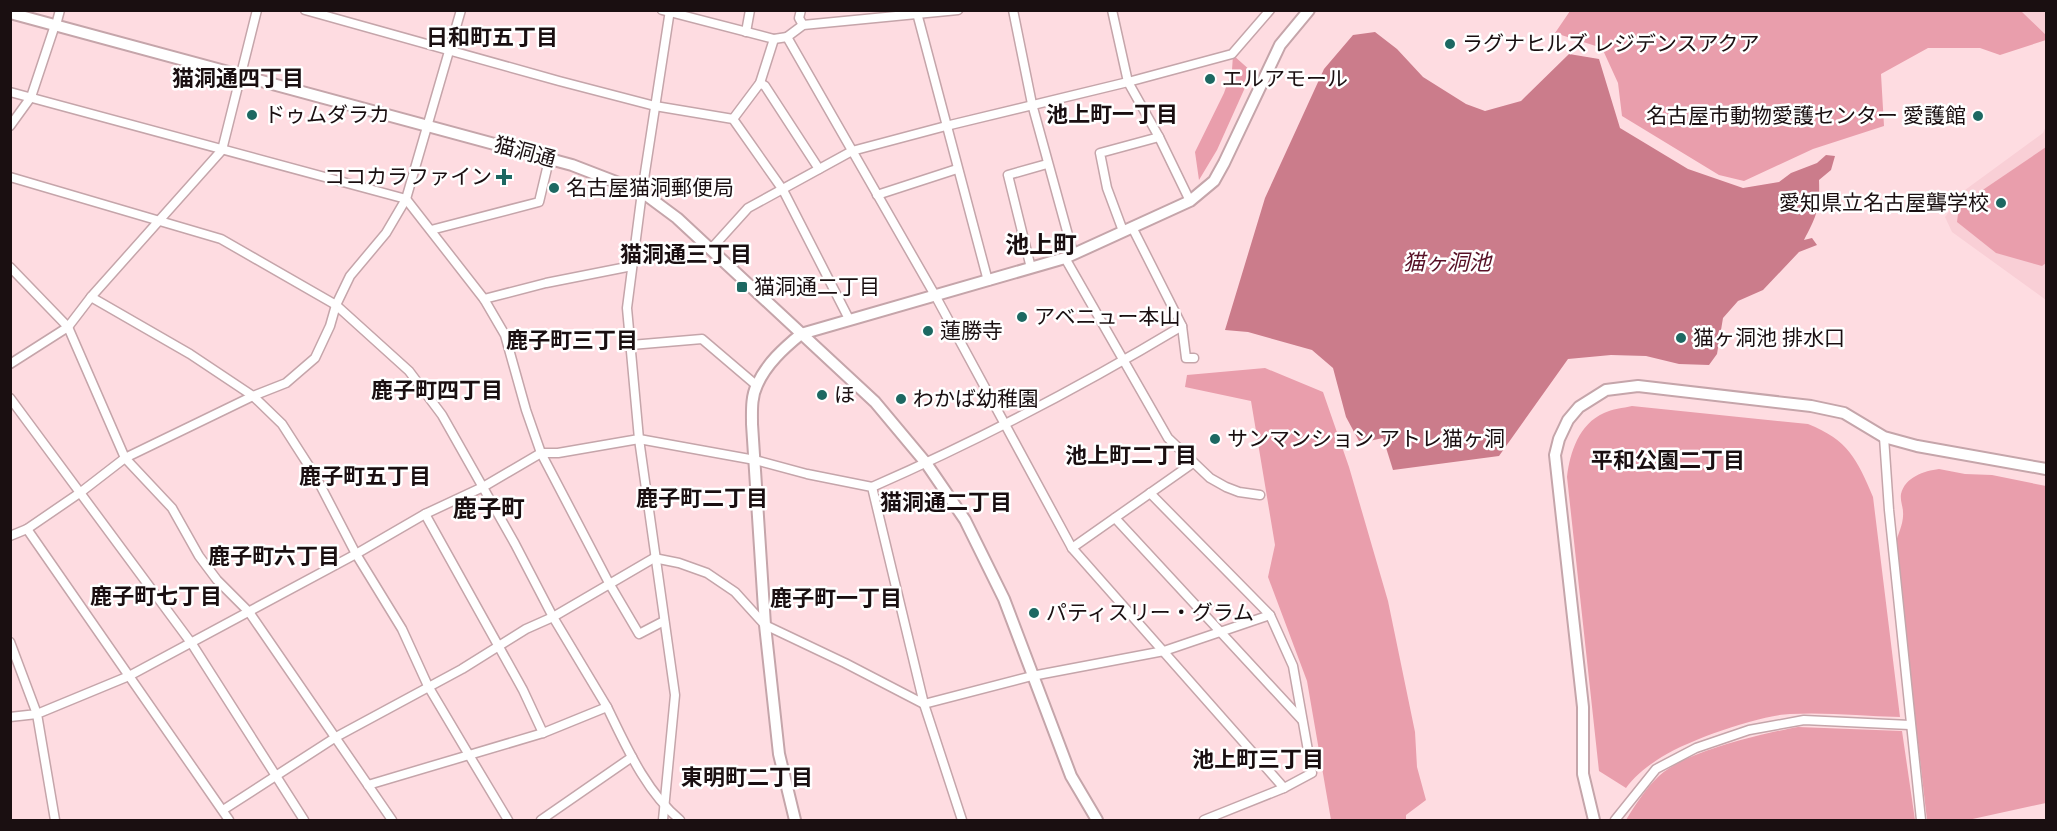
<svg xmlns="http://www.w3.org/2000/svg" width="2057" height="831" font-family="Merriweather,'Noto Sans JP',serif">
	<rect width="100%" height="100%" fill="#fedce1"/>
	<g fill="#f9cfd6">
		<path d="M2021 11H2046V35Z"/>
		<path d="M2046 126V300L1952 232 1945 217 1965 190 2043 133Z"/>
	</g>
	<g fill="#e99eac">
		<path d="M1570 11H2021L2046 35V40L2000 55 1980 48H1928L1881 74 1884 126 1813 149 1744 181 1719 175 1622 116 1618 83 1602 48 1555 33Z"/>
		<path d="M1233 55 1252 72 1217 150 1199 180 1195 152 1224 93 1232 70Z"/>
		<path d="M2046 147V263L2042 266 1996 253 1957 222 1959 206Z"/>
		<path d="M1265 368 1323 392 1349 467 1388 601 1415 732 1417 767 1426 800 1406 815V820H1331L1307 681 1268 577 1275 545 1251 401 1185 387 1187 375Z"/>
		<path d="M1632 406 1808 424C1848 440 1857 459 1873 497L1900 717C1864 716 1826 712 1790 714 1759 715 1682 742 1657 760 1645 768 1634 777 1626 788L1599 771 1567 477C1570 452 1579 424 1604 413 1612 409 1623 408 1632 406Z"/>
		<path d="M1939 469 1965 474 1992 475 2046 486V803L1968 820H1927L1895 545C1898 534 1904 523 1903 512 1903 506 1900 501 1901 494 1905 477 1924 471 1939 469Z"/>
		<path d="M1798 727 1902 731 1915 820H1626C1635 805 1646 788 1659 776 1686 751 1761 734 1798 727Z"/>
	</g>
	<path fill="#cb7c8b" d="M1375 32 1397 49 1423 77 1466 104 1485 111 1521 101 1569 54 1599 59 1620 128 1688 169 1743 188 1779 182 1791 173 1817 163 1826 155 1835 156 1831 170 1819 180C1820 208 1817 215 1804 240L1812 238 1817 245 1799 252 1763 290 1738 301 1723 318 1717 354 1709 365 1679 364 1646 356 1611 355 1568 359 1499 456 1393 470 1383 438 1360 443 1346 417 1333 368 1312 350 1248 332 1225 330 1265 198 1324 69 1353 35Z"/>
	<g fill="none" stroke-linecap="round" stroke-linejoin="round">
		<defs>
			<g id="minor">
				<path d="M305 10 559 81 655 106 733 119 783 190 849 319"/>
				<path d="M662 10 774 39 787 37 936 297 1072 548 1284 788 1204 820"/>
				<path d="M801 10 799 18 803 25"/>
				<path d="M1013 10 1032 104 1073 253"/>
				<path d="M1112 10 1128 82 1232 54 1270 10"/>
				<path d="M917 13 988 281"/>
				<path d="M56 25 60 10"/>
				<path d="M746 32 750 10"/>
				<path d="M787 37 803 25 958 10"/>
				<path d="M760 83 765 86 819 169"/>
				<path d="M10 92 406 199 484 299 505 335 526 410 541 453 609 583 639 634 664 621"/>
				<path d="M733 119 760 83 774 39"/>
				<path d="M10 126 31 97 55 25"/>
				<path d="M1159 137 1190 201"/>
				<path d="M10 177 221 239 336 305 409 371 442 415 515 544 553 617 526 629 462 669 336 737 223 810"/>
				<path d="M877 195 957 169"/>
				<path d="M1132 227 1182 326 1186 358H1194"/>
				<path d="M431 230 539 202 549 160"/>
				<path d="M711 249 748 208 852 151 946 126 1128 82 1159 137 1100 153 1107 188 1123 231"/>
				<path d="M1065 258 1168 438 1210 478 1226 487 1239 492 1260 495"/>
				<path d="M10 267 68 327 125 458 172 508 199 556 217 580 249 612 392 820"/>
				<path d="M1031 268 1008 175 1047 164"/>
				<path d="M91 297 190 354 253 396 282 424 316 477 356 554 402 629 428 686 469 755 543 733 607 707C626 746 646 792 680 820"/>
				<path d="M484 299 546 283 632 266"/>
				<path d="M631 345 702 339 756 385"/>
				<path d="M10 364 68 327 91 297 222 150 257 10"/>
				<path d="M10 398 192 644 304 820"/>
				<path d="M1884 437 1889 510 1921 820"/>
				<path d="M872 487C979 440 1082 386 1182 326"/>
				<path d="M1150 493 1270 615 1293 666 1312 773 1284 788"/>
				<path d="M425 514 523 690 543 733"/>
				<path d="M1115 518 1302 720"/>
				<path d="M27 529 229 820"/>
				<path d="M10 536 27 529 81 492 125 458 253 396 286 383 315 358 330 326 336 305 350 276 386 233 406 199 461 10"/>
				<path d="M1072 548 1193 463"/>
				<path d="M10 642 37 714 10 717"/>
				<path d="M607 707 553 617 654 558 679 563 707 573 735 592 765 625 845 663 924 704 1032 676 1164 651 1270 615"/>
				<path d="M368 785 469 755 508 820"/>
				<path d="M55 820 37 714 129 676 356 554 425 514 483 487 541 453H558L639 439 627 308 642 192 670 10"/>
				<path d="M541 820 632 757"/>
				<path d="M663 820 675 695 639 439 755 460 807 474 872 487 924 704 962 820"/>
				<path d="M1615 820 1656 769 1696 748 1749 730 1804 720 1910 725"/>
			</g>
			<g id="tertiary">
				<path d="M10 13 572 165 642 192 677 218 875 402 926 463 965 520 1004 599 1071 776 1097 820"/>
				<path d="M795 820 779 754 765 625 752 424C752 411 751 397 757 385 766 364 784 348 801 334L1065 258 1190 201 1214 181 1224 163 1280 45 1309 10"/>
				<path d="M1594 820 1583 774V707L1555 455 1559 439 1568 420 1579 407 1606 390 1638 386 1811 406 1844 413 1884 437 1917 446 2046 469"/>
			</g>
		</defs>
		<use href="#minor" stroke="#c5a5aa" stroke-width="11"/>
		<use href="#tertiary" stroke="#c5a5aa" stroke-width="14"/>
		<use href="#minor" stroke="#fff" stroke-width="8"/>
		<use href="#tertiary" stroke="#fff" stroke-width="10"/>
	</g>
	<g fill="#1d6862" stroke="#fff" stroke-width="2">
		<circle cx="1450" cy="44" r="6"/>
		<circle cx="1210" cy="79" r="6"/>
		<circle cx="252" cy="115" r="6"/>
		<circle cx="1978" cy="116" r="6"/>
		<path d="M501 168h6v6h6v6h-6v6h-6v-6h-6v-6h6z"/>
		<circle cx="554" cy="188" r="6"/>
		<circle cx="2001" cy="203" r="6"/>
		<rect x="736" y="281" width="12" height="12" rx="3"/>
		<circle cx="1022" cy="317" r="6"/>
		<circle cx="928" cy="331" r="6"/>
		<circle cx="1681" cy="338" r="6"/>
		<circle cx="822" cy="395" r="6"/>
		<circle cx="901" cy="399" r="6"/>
		<circle cx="1215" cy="439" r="6"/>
		<circle cx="1034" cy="613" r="6"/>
	</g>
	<g text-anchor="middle" stroke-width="5" stroke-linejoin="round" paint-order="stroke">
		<g font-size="21" fill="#1a0f11" stroke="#fff" text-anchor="start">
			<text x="1462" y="51">ラグナヒルズ レジデンスアクア</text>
			<text x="1222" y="86">エルアモール</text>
			<text x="264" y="122">ドゥムダラカ</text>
			<text x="1966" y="123" text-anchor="end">名古屋市動物愛護センター 愛護館</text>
			<text x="492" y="184" text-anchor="end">ココカラファイン</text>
			<text x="566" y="195">名古屋猫洞郵便局</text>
			<text x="1989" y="210" text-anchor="end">愛知県立名古屋聾学校</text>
			<text x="754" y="294">猫洞通二丁目</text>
			<text x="1034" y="324">アベニュー本山</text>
			<text x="940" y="338">蓮勝寺</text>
			<text x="1693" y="345">猫ヶ洞池 排水口</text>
			<text x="834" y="402">ほ</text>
			<text x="913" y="406">わかば幼稚園</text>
			<text x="1227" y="446">サンマンション アトレ猫ヶ洞</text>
			<text x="1046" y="620">パティスリー・グラム</text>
		</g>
		<g font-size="21" fill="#1a0f11" stroke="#fff">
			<text transform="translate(525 152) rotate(15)" y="7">猫洞通</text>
		</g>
		<g font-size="22" font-weight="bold" fill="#1a0f11" stroke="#fff">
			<text x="492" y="45">日和町五丁目</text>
			<text x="238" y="86">猫洞通四丁目</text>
			<text x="1112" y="122">池上町一丁目</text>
			<text x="686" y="262">猫洞通三丁目</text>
			<text x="572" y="348">鹿子町三丁目</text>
			<text x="437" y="398">鹿子町四丁目</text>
			<text x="1131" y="463">池上町二丁目</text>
			<text x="1668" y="468">平和公園二丁目</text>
			<text x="365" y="484">鹿子町五丁目</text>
			<text x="702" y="506">鹿子町二丁目</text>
			<text x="946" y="510">猫洞通二丁目</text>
			<text x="274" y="564">鹿子町六丁目</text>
			<text x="156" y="604">鹿子町七丁目</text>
			<text x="836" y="606">鹿子町一丁目</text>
			<text x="1258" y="767">池上町三丁目</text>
			<text x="747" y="785">東明町二丁目</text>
		</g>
		<g font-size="22" font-style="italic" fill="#571026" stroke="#fff">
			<text x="1447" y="270">猫ヶ洞池</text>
		</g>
		<g font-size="24" font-weight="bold" fill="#1a0f11" stroke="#fff">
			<text x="1041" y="253">池上町</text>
			<text x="489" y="517">鹿子町</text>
		</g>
	</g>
	<rect width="2057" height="831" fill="none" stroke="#1a0f11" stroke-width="24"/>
</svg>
